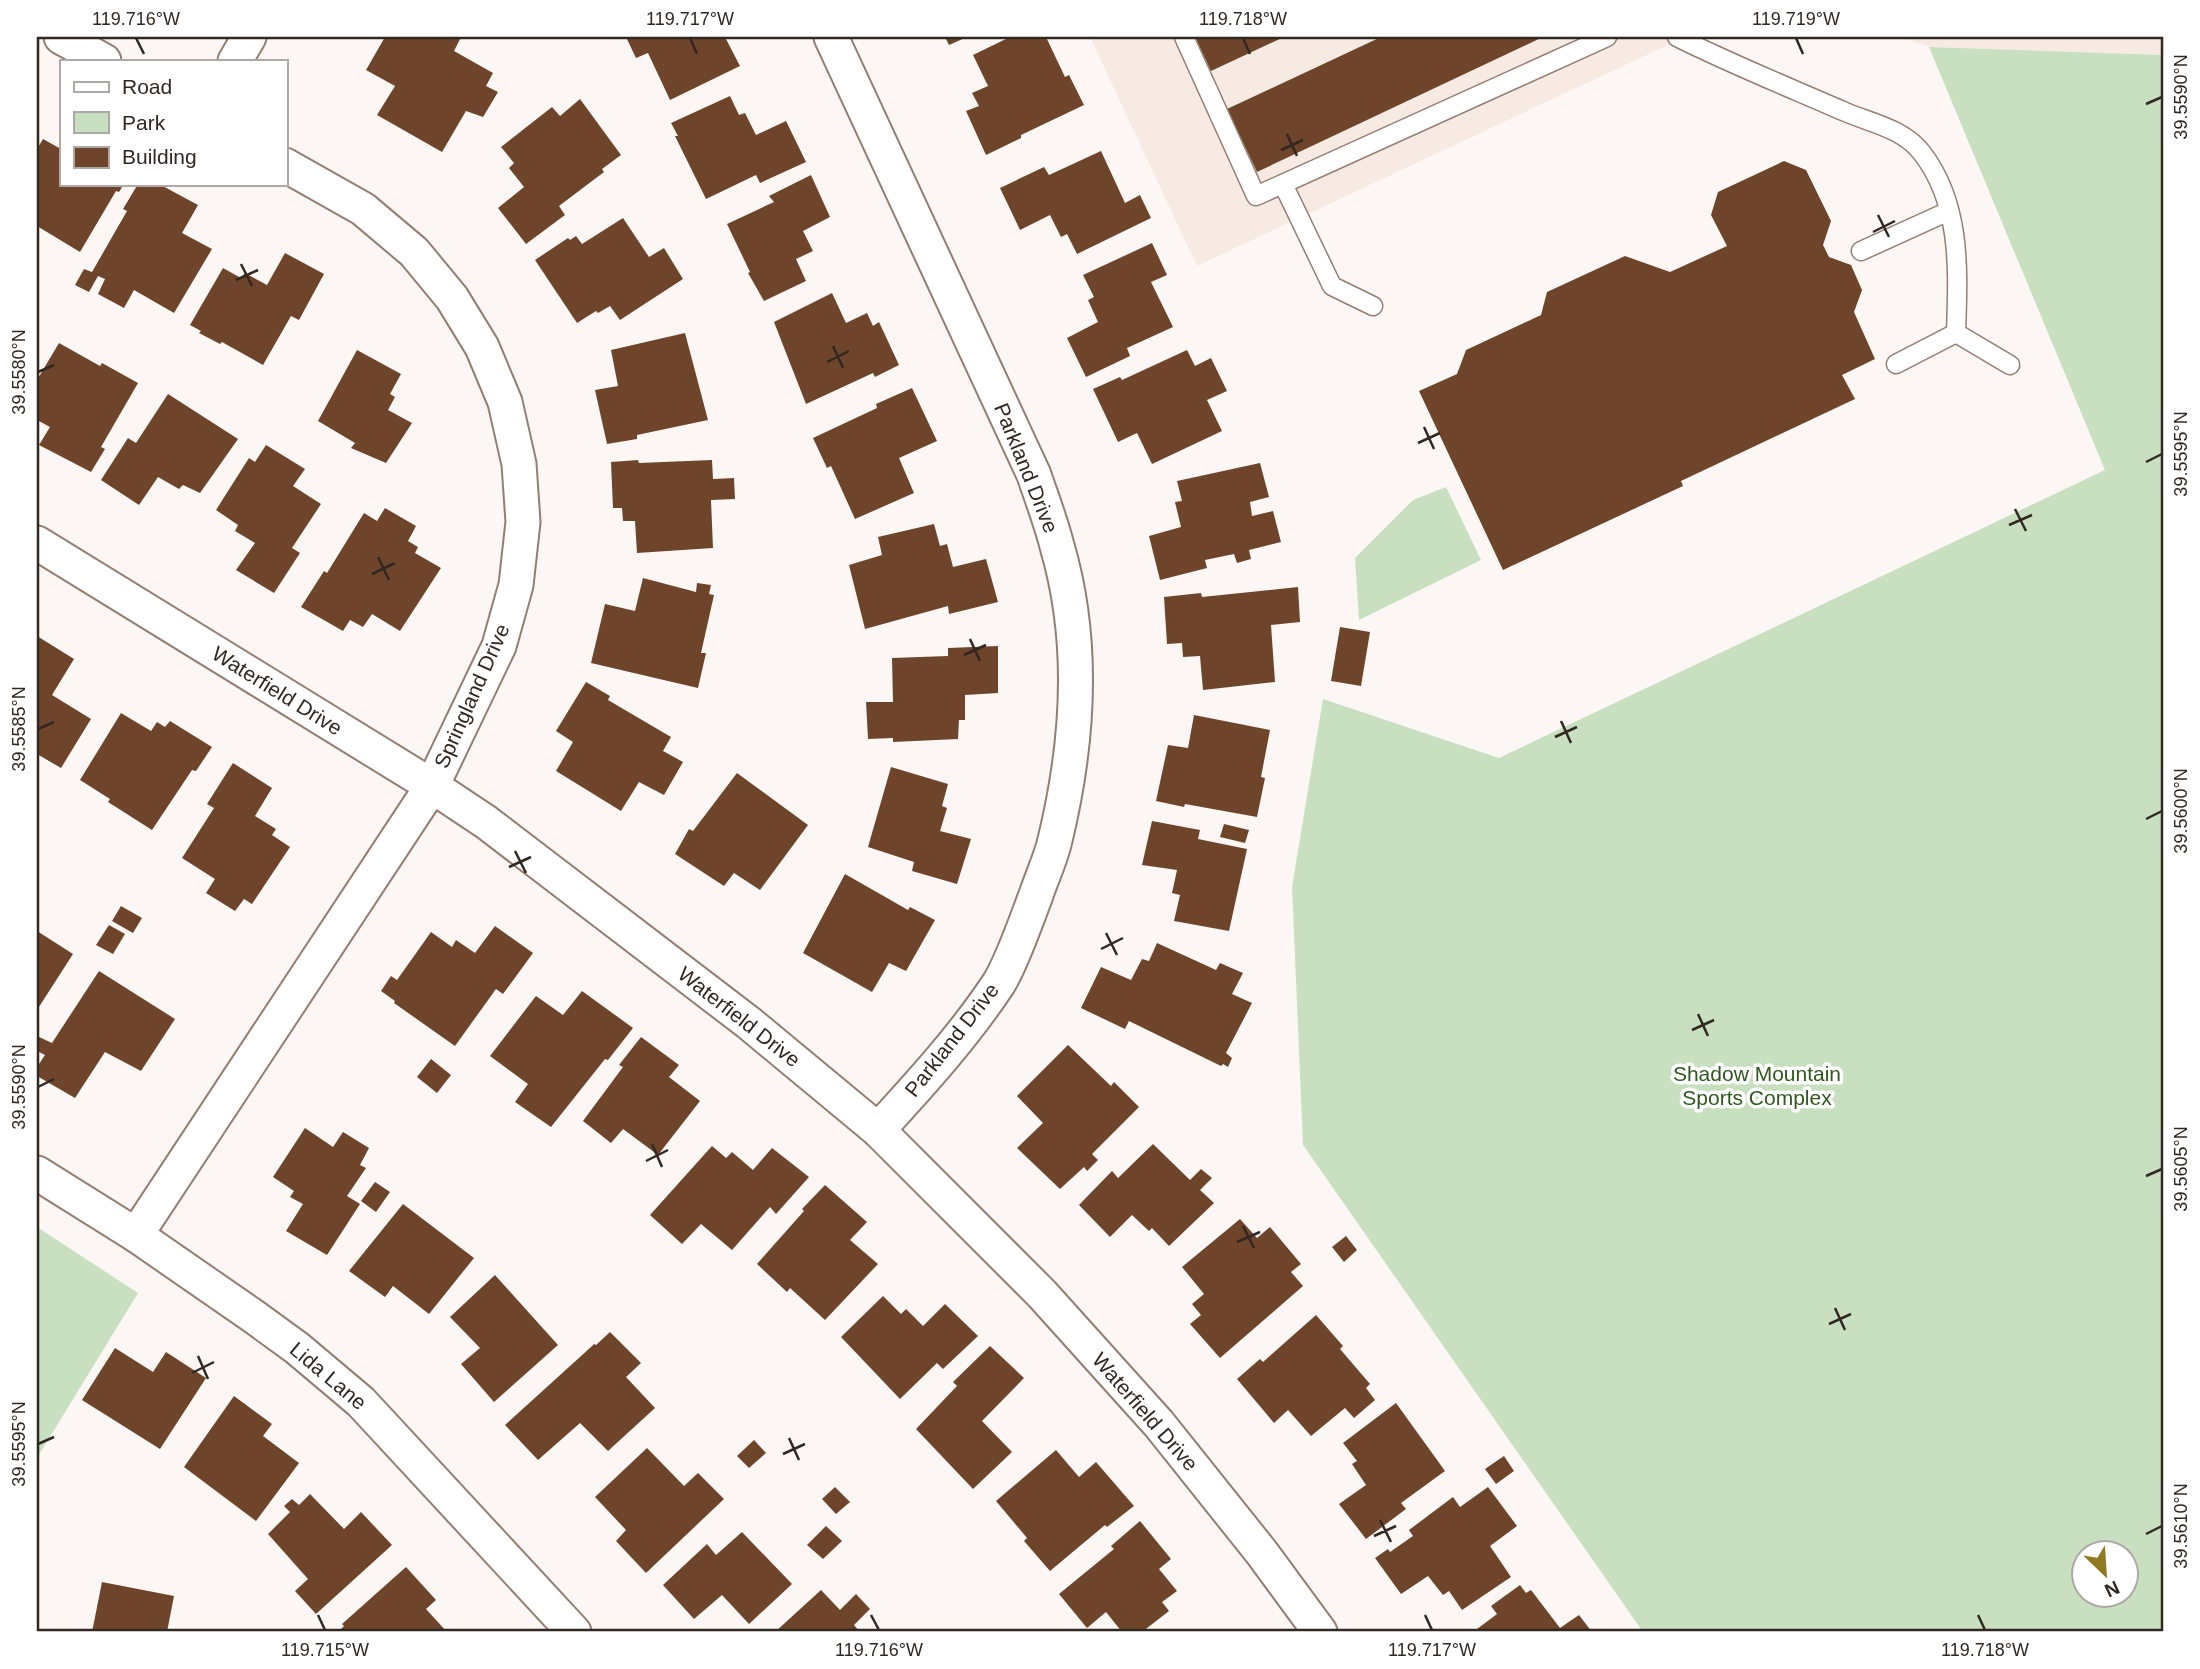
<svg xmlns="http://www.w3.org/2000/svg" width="2200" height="1669" font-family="Arial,sans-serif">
	<rect width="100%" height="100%" fill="#fcf7f4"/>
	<g fill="#f7eae3">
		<path d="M1090 37H1685L1197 266Z"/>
		<path d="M1901 37H2163V55L1929 47Z"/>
	</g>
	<g fill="#c8e0c0" fill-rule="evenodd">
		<path d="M1929 47 2163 55V1632H1643L1303 1145 1292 887 1323 699 1499 758 2105 470ZM2084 1554H2126V1596H2084Z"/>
		<path d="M1446 487 1481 560 1359 620 1355 558 1413 500Z"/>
		<path d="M37 1227 138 1293 37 1458Z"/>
	</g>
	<g fill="#6e452b">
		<path d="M385 37H461L454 51 493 73 486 86 498 92 483 117 466 111 442 152 377 115 395 86 366 70Z"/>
		<path d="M626 37H729L726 39 740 66 670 100 648 53 636 58Z"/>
		<path d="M945 37H967L949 45Z"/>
		<path d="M1010 37H1046L1065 77 1069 75 1084 105 1021 135V138L986 155 966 111 979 106 972 93 988 86 973 55Z"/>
		<path d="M1195 37H1284L1211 71Z"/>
		<path d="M1381 37H1543L1257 172 1227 109Z"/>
		<path d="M730 96 739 115 745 113 756 135 786 121 806 162 760 183 756 175 706 199 675 136H678L671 123Z"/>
		<path d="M580 99 621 155 602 169 604 172 559 206 565 215 526 244 498 208 524 187 509 168 514 163 501 147 552 107 560 116Z"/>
		<path d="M43 139 61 149V184H124L119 192 116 191 80 252 37 226V149Z"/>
		<path d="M1101 151 1125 203 1140 195 1151 218 1077 254 1067 234 1061 237 1050 215 1020 230 1000 188 1044 167 1049 175Z"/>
		<path d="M1784 161 1806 170 1831 221 1823 245 1829 257 1851 265 1862 290 1854 312 1875 359 1842 375 1855 399 1681 481 1683 486 1503 570 1419 391 1457 374 1466 350 1541 315 1547 292 1625 256 1670 272 1727 246 1711 215 1718 192Z"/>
		<path d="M811 175 830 217 803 231 813 251 796 259 806 281 764 301 748 273 750 272 727 224 774 202 769 196Z"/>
		<path d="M138 184H159L198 205 182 233 212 249 174 313 134 290 124 308 98 294 105 279 98 276 89 292 75 285 84 269 92 272 127 211 123 209Z"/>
		<path d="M623 218 649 257 664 248 683 279 620 320 610 306 598 313 596 311 577 323 535 260 568 238 570 240 576 236 582 244Z"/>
		<path d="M1152 243 1167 275 1151 282 1173 327 1127 348 1130 356 1086 377 1067 338 1098 322 1088 300 1094 297 1083 275Z"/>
		<path d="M285 253 324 274 299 320 291 316 263 365 222 342 220 344 199 333 201 331 190 325 223 268 241 278 245 273 267 285Z"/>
		<path d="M832 293 846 323 867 313 873 326 879 322 899 365 875 377 873 373 806 404 774 322Z"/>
		<path d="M685 333 708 420 637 435V439L607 444 595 390 618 386 611 350Z"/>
		<path d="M59 343 100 366 102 363 138 383 101 447 105 449 91 472 39 445 50 427 37 420V380Z"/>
		<path d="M357 350 401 374 390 394 395 397 388 410 412 423 386 463 351 448 355 443 318 421Z"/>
		<path d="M1187 350 1195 366 1211 358 1227 391 1207 400 1222 431 1152 464 1137 433 1118 442 1093 389 1120 377 1122 380Z"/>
		<path d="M912 388 937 441 899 458 914 493 855 519 831 466 827 468 813 438 877 408 876 404Z"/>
		<path d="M168 394 238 439 200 493 183 485 179 489 158 477 139 505 101 480 128 438 136 443Z"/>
		<path d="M266 445 305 469 293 486 321 504 292 548 300 553 274 593 236 570 255 543 235 531 238 525 216 510 249 458 255 462Z"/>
		<path d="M638 460 639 463 712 460 713 479 734 478 735 499 711 500 713 548 637 553 635 521H623L622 508H613L611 462Z"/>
		<path d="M1260 463 1269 497 1250 502 1252 516 1273 511 1281 542 1249 550 1251 559 1237 563 1234 554 1205 560 1207 568 1160 580 1149 536 1181 527 1175 502 1182 501 1177 481Z"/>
		<path d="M385 508 416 526 408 541 418 547 415 553 441 568 400 631 372 614 363 627 350 620 343 631 301 607 324 571 327 573 364 513 377 521Z"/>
		<path d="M934 524 940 546 947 544 953 567 986 559 998 602 949 614 948 606 865 629 849 565 882 555 878 537Z"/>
		<path d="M643 578 696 592 697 583 711 585 709 594 714 595 701 653H706L698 688 591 663 605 604 635 611Z"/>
		<path d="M1298 587 1300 622 1271 625 1275 682 1203 690 1200 656 1183 657 1182 643 1167 644 1164 597 1201 593 1202 597Z"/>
		<path d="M1340 627 1370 632 1361 686 1331 681Z"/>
		<path d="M37 636 74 659 52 695 91 719 61 768 37 754Z"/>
		<path d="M998 646V693L965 695V720H959L958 739 893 742V738L868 739 866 702H893L892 658 948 656V648Z"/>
		<path d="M586 682 610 696 608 700 671 737 663 751 683 762 664 795 639 782 621 811 556 771 573 742 556 731Z"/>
		<path d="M121 713 151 731 157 722 165 727 170 721 212 747 196 771 192 770 152 830 108 802 110 799 80 780Z"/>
		<path d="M1194 715 1270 730 1261 777 1265 778 1257 817 1185 804 1184 807 1156 801 1168 745 1188 748Z"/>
		<path d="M233 763 272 788 255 816 276 829 272 835 290 847 252 904 244 899 235 911 206 893 215 879 182 858 214 808 207 804Z"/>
		<path d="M891 767 948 784 942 806 947 808 940 831 971 839 957 884 912 871 914 862 868 847Z"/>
		<path d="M737 773 808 825 760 890 734 873 724 886 675 854 689 829 693 831Z"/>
		<path d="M1152 821 1200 830 1198 839 1247 849 1229 931 1174 921 1180 895 1172 893 1177 870 1142 865Z"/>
		<path d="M1224 824 1249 830 1245 843 1220 837Z"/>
		<path d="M845 874 908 910 910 907 935 920 906 971 889 963 872 992 803 953Z"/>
		<path d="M121 906 142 918 133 933 112 921Z"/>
		<path d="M109 925 125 934 113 954 96 945Z"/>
		<path d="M495 926 533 953 503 994 496 989 455 1046 394 1003 395 1001 381 991 391 976 397 980 431 932 452 947 456 940 475 953Z"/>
		<path d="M37 931 73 954 37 1010Z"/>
		<path d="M1157 943 1216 970 1220 963 1243 973 1232 994 1252 1003 1226 1053 1232 1058 1228 1067 1223 1064 1221 1066 1129 1021 1125 1029 1081 1008 1101 967 1131 980 1142 959 1149 961Z"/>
		<path d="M99 971 175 1019 141 1071 105 1052 75 1098 37 1076V1067L45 1055 37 1051V1036L52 1043Z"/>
		<path d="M582 991 633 1028 608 1060 605 1059 551 1127 515 1102 528 1084 490 1056 536 996 563 1015Z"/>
		<path d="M641 1037 679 1065 669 1077 700 1101 658 1155 623 1129 611 1143 583 1121 623 1067 619 1065Z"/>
		<path d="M1068 1045 1111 1086 1114 1082 1139 1107 1092 1154 1098 1160 1087 1171 1084 1167 1060 1189 1017 1148 1043 1123 1017 1096Z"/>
		<path d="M431 1059 451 1075 437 1093 417 1077Z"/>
		<path d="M305 1128 333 1147 343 1132 369 1148 360 1165 366 1168 347 1196 360 1204 327 1255 286 1231 303 1204 290 1197 294 1191 273 1177Z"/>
		<path d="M1153 1144 1190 1180 1201 1169 1212 1178 1200 1190 1214 1203 1169 1246 1152 1228 1149 1231 1132 1215 1110 1237 1079 1205 1112 1171 1118 1178Z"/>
		<path d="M712 1146 726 1158 732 1152 753 1170 772 1148 809 1177 776 1214 770 1207 732 1250 701 1224 682 1244 650 1215Z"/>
		<path d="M375 1182 390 1192 376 1212 361 1201Z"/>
		<path d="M825 1185 867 1222 850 1240 878 1264 825 1320 790 1288 787 1292 757 1264 804 1211 802 1209Z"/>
		<path d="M403 1204 474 1258 429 1314 393 1286 385 1297 349 1271Z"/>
		<path d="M1240 1219 1257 1238 1270 1227 1301 1264 1291 1272 1303 1286 1220 1358 1190 1324 1201 1315 1192 1304 1204 1294 1182 1267Z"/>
		<path d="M1346 1236 1357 1250 1344 1262 1332 1247Z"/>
		<path d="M495 1275 558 1345 494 1402 461 1364 480 1348 450 1317Z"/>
		<path d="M883 1296 901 1314 906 1309 923 1326 945 1304 978 1336 943 1369 937 1363 900 1399 841 1337Z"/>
		<path d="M1316 1315 1343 1346 1340 1349 1370 1384 1366 1388 1375 1400 1354 1418 1345 1408 1311 1436 1288 1410 1274 1423 1237 1379 1260 1359 1263 1362Z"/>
		<path d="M610 1332 641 1363 626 1377 655 1408 608 1451 580 1423 538 1460 505 1425 591 1347 594 1344 596 1345Z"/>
		<path d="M990 1346 1024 1378 982 1421 1012 1452 973 1489 916 1429 957 1386 953 1382Z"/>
		<path d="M115 1348 153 1372 166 1352 206 1378 160 1449 82 1400Z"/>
		<path d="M234 1396 272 1424 263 1436 299 1463 256 1521 184 1467Z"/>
		<path d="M1396 1403 1445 1471 1401 1503 1406 1509 1366 1539 1339 1504 1366 1485 1352 1464 1357 1461 1343 1443Z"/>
		<path d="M754 1440 766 1453 749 1468 737 1456Z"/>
		<path d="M647 1448 684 1486 698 1473 724 1499 646 1573 616 1541 626 1530 595 1497Z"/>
		<path d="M1056 1450 1079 1477 1096 1462 1134 1506 1107 1527 1105 1525 1050 1571 1024 1541 1027 1538 996 1501Z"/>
		<path d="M1504 1456 1514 1471 1496 1484 1485 1469Z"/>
		<path d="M835 1487 850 1502 836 1514 822 1499Z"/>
		<path d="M1488 1487 1517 1526 1490 1546 1511 1577 1462 1610 1449 1591 1443 1595 1428 1576 1401 1594 1375 1558 1388 1549 1390 1552 1413 1536 1409 1530 1453 1497 1460 1507Z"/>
		<path d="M310 1494 344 1529 361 1512 392 1545 316 1614 295 1591 308 1579 268 1534 290 1512 284 1506 292 1499 299 1505Z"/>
		<path d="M1140 1521 1171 1559 1159 1569 1177 1591 1162 1602 1169 1611 1142 1632H1122L1106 1612 1087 1628 1059 1594 1114 1549 1111 1546Z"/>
		<path d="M826 1526 842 1541 823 1559 807 1545Z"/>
		<path d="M742 1532 792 1584 749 1624 722 1595 694 1619 663 1585 707 1544 716 1555Z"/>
		<path d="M406 1567 436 1600 426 1609 447 1632H338L344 1626 342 1624Z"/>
		<path d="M102 1582 174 1596 167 1632H92Z"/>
		<path d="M1520 1585 1526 1593 1531 1590 1560 1628 1579 1615 1592 1632H1473L1497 1614 1491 1606Z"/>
		<path d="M821 1590 840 1610 856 1594 870 1609 854 1625 860 1632H775Z"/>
	</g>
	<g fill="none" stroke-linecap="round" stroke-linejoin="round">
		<defs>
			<g id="service">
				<path d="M1184 37 1256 196 1607 37"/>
				<path d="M1677 37C1731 64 1788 87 1843 111 1870 123 1903 128 1922 153 1962 205 1958 271 1956 333"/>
				<path d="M1283 184 1332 286 1373 306"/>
				<path d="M1861 251 1949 211"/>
				<path d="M1956 333 2010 365"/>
				<path d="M1896 364 1956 333"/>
			</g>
			<g id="minor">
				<path d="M61 37 104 61"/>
				<path d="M831 37 1034 475C1042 499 1051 522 1057 546 1085 641 1078 745 1055 840 1051 858 1042 877 1036 895 1026 921 1013 960 999 983 964 1036 921 1083 878 1130"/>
				<path d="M235 61 249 37"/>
				<path d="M37 543 432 786 486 822 749 1023 878 1130 1042 1294 1159 1424 1262 1553 1320 1632"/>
				<path d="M37 1173 136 1235 253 1316 297 1348 361 1402 574 1632"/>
				<path d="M136 1235 432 786 499 646 516 585 523 522 519 464 505 402 482 347 452 298 414 252 363 209 285 165"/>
			</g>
		</defs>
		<use href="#service" stroke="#947e72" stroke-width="21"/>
		<use href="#minor" stroke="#947e72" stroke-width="37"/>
		<use href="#service" stroke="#fff" stroke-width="18"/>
		<use href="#minor" stroke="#fff" stroke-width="33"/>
	</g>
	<path fill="none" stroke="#312822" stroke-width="2.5" d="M136 38 144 54M690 38 697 54M1243 38 1250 54M1796 38 1803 54M2146 104 2162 97M1287 134 1297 156M1281 150 1303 140M1878 215 1889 237M1873 232 1895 221M241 264 252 286M236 280 258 270M833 346 843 368M827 362 849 351M38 372 54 365M1424 427 1434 449M1418 443 1440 433M2146 462 2162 454M2015 509 2026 531M2009 525 2032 515M378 557 389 580M372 574 395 563M970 639 980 661M964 655 986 645M1561 721 1571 743M38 729 54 722M1555 737 1577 727M2146 819 2162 811M515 851 526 873M509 867 531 857M1106 933 1117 955M1101 949 1123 938M1698 1014 1708 1036M1692 1030 1714 1020M38 1087 54 1079M652 1144 662 1167M646 1161 668 1150M2146 1176 2162 1169M1243 1226 1254 1248M1237 1242 1260 1232M1835 1308 1845 1330M1829 1324 1851 1314M198 1356 208 1379M192 1373 214 1362M789 1438 799 1460M38 1444 54 1437M783 1454 805 1444M1380 1520 1391 1542M2146 1534 2162 1526M1374 1536 1396 1526M318 1615 325 1630M871 1615 879 1630M1425 1615 1432 1630M1978 1615 1985 1630"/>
	<g text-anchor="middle" stroke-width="7" stroke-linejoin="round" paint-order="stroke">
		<g font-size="21" fill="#312822" stroke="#fff">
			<text transform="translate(1026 468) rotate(68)" y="7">Parkland Drive</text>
			<text transform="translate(277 691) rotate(32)" y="7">Waterfield Drive</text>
			<text transform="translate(472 696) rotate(-66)" y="7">Springland Drive</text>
			<text transform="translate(739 1017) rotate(38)" y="7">Waterfield Drive</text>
			<text transform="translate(952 1040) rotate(-52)" y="7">Parkland Drive</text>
			<text transform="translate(328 1376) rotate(40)" y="7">Lida Lane</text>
			<text transform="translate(1145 1412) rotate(49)" y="7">Waterfield Drive</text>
		</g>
		<g font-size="21" fill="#2f581d" stroke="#fff">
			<text x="1757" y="1081">Shadow Mountain<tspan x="1757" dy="24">Sports Complex</tspan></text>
		</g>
	</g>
	<rect width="2200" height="1669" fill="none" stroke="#ffffff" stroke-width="77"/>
	<rect x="60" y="60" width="228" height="126" fill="#ffffff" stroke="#ada9a7" stroke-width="2"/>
	<rect x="74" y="82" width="35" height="10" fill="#ffffff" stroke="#ada9a7" stroke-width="2"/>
	<text x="122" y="94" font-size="21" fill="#312822">Road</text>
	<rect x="74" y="112" width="35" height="21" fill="#c8e0c0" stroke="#ada9a7" stroke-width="2"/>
	<text x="122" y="130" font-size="21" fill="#312822">Park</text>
	<rect x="74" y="147" width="35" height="21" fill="#6e452b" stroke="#ada9a7" stroke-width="2"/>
	<text x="122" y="164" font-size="21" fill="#312822">Building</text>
	<g transform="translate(2105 1574) rotate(155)"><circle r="33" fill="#ffffff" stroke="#ada9a7" stroke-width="2"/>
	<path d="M0-5L12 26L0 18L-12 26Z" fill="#907a20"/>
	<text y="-10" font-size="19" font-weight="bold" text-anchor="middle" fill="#312822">N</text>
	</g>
	<rect x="38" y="38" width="2124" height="1592" fill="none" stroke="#312822" stroke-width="2.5"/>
	<g font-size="18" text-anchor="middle" fill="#312822">
		<text x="136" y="25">119.716°W</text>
		<text x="690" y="25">119.717°W</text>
		<text x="1243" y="25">119.718°W</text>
		<text x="1796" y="25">119.719°W</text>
		<text transform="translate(2181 97) rotate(-90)" y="6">39.5590°N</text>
		<text transform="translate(19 372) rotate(-90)" y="6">39.5580°N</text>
		<text transform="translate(2181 454) rotate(-90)" y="6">39.5595°N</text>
		<text transform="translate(19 729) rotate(-90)" y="6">39.5585°N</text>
		<text transform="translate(2181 811) rotate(-90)" y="6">39.5600°N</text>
		<text transform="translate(19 1087) rotate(-90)" y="6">39.5590°N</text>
		<text transform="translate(2181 1169) rotate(-90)" y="6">39.5605°N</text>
		<text transform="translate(19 1444) rotate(-90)" y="6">39.5595°N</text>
		<text transform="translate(2181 1526) rotate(-90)" y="6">39.5610°N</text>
		<text x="325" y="1656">119.715°W</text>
		<text x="879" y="1656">119.716°W</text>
		<text x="1432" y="1656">119.717°W</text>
		<text x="1985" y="1656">119.718°W</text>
	</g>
</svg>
